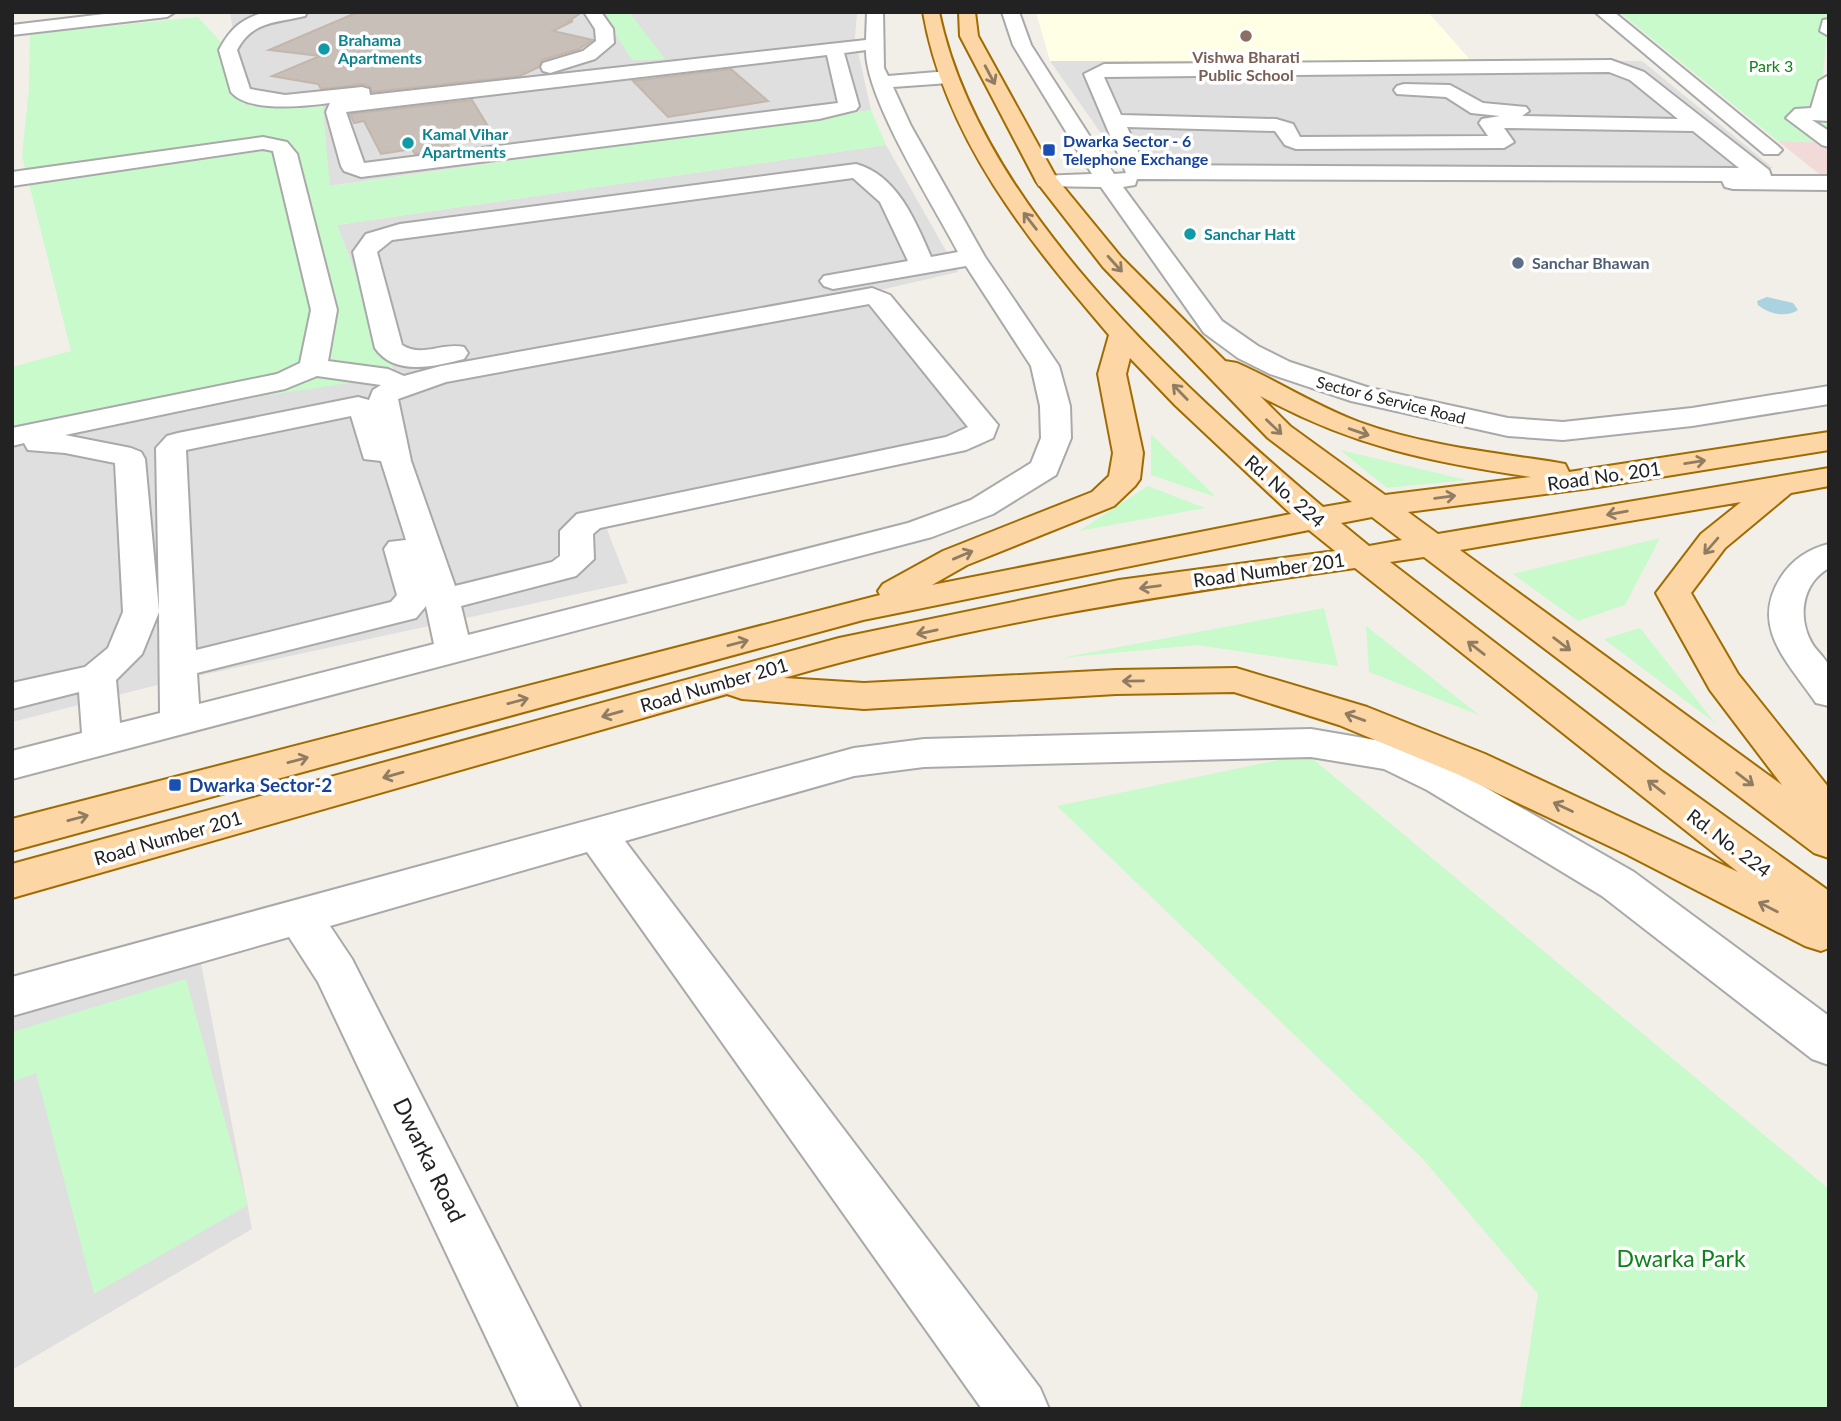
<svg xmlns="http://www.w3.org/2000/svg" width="1841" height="1421" font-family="Lato,sans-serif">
	<rect width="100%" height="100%" fill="#f2efe9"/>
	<g fill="#e0dfdf">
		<path d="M230 12H601L633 60 664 59 629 12H857L855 38 871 110 329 186 322 97 245 106Z"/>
		<path d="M1050 61H1642L1773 168 1127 170Z"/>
		<path d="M886 145 958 272 859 295 982 446 606 527 628 583 165 683 12 722V440L144 414 395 375 337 225Z"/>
		<path d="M200 958 252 1229 12 1370V1012Z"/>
	</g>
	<path fill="#f2dad9" d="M1778 141 1829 142V178H1824Z"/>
	<path fill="#ffffe5" d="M1036 12H1428L1471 61H1050Z"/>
	<g fill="#c8facc">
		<path d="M601 12H629L665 59 632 60Z"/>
		<path d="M1619 12H1829L1819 116 1829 125V142L1778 141Z"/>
		<path d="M198 17 238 61 245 106 322 97 330 186 871 110 886 145 337 225 395 376 144 414 12 440V367L71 351 22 156 29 89 30 34Z"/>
		<path d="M1151 434 1216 497 1151 475Z"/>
		<path d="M1340 450 1467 480 1387 488Z"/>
		<path d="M1148 486 1205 508 1079 531Z"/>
		<path d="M1660 538 1625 605 1578 621 1513 574Z"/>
		<path d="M1324 608 1338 666 1197 645 1061 658Z"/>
		<path d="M1366 626 1479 715 1369 672Z"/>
		<path d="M1640 628 1715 723 1604 639Z"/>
		<path d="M1307 754 1829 1189V1409H1520L1538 1294 1422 1158 1057 806Z"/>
		<path d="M186 979 248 1205 94 1294 36 1073 12 1082V1032Z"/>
	</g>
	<path fill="#aad3df" d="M1767 297 1793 303 1798 310C1786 318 1769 314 1758 305L1757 301Z"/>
	<g fill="#c7bfb8" stroke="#c4b6ab" stroke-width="2">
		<path d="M358 12H582L569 21H573L553 31 593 40 579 49 542 60 539 67 520 76 372 92 370 86 363 84 321 89 318 84 272 76 320 56 269 50Z"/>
		<path d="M731 69 768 101 668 117 633 81Z"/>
		<path d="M472 100 494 136 447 144 450 149 415 154 412 149 381 154 364 121 354 123 350 114Z"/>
	</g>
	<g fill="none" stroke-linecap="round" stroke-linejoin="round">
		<defs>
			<g id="minor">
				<path d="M121 12H175L167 17 12 35V25Z"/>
				<path d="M266 12H307L305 16C276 23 252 21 237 50L250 89 285 95 362 87 369 89 370 95 866 40 867 12H883L884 68 888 76 949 71 958 77 949 83 893 87 911 126 985 257 1059 366 1070 406 1071 438 1056 475 993 514 932 537 12 779V751L82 733 79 692 12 709V683L85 667 108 648 123 612 115 463 65 453 28 450 24 443 12 446V428L277 374 300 363 311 310 273 151 263 149 12 186V172L263 137 287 142 297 154 337 310 328 361 388 369 404 376 441 366 872 288 890 295 998 425 993 438 966 450 600 528 593 534 594 559 576 576 461 606 468 635 908 523 971 500 1031 463 1041 438 1040 406 1031 366 966 266 833 289 824 286 820 281 824 276 908 261 880 202 853 178 392 240 377 252 402 345C421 358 443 342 464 347L468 353 464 359C436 366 395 377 375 348L353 252 366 234 400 224 856 164C897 175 916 222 931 257L958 252C934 206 865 98 866 50L844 53 859 106 856 110 819 119 361 177 344 171 341 166 326 112 330 103C306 106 248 113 231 92L219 50C230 29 242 18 266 12ZM827 55 838 103 364 163 346 112ZM869 304 968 427 946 437 577 514 560 531V556L552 562 455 586 411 461 398 399 446 382ZM317 376 381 385 373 390 369 400 358 397 178 433 167 436 156 448 159 611 145 459 141 452 131 448 65 435 285 389ZM351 416 364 459 381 461 406 540 389 542 384 549 397 595 391 602 196 650 186 450ZM426 606 434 644 199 704 197 673 416 618ZM159 612 160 713 120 723 116 680 142 654Z"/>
				<path d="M584 12H601L613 29 614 43 595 59 550 73 543 71 541 67 543 63 583 51 596 41 595 29Z"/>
				<path d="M1002 12H1019L1031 45 1114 174 1126 173 1084 74 1104 64 1611 60 1644 72 1769 170 1771 176H1829V190L1733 189 1725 187 1722 181 1137 179 1135 185 1123 187 1222 321 1258 346 1290 362 1370 388 1508 418 1563 422 1692 408 1829 386V404L1692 426 1563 440 1508 436 1351 401 1270 374 1238 358 1204 333 1101 187 1039 186 1036 181 1039 176 1092 174 1013 45ZM1609 72 1630 80 1678 119 1522 116 1529 111 1526 107 1483 103 1450 85 1404 84 1397 86 1394 90 1397 94 1446 97 1471 113 1500 116 1482 119 1479 123 1488 136 1300 137 1293 124 1276 119 1121 115 1104 77ZM1127 127 1275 131 1285 145 1296 149 1504 148 1514 142 1504 128 1693 131 1739 168 1144 165Z"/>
				<path d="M1595 12H1614L1778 146 1782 150 1778 154H1764Z"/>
				<path d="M1829 19V36L1820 31 1823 20Z"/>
				<path d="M1829 75V121L1812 120 1829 131V147L1822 145 1786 118 1795 109 1811 108 1819 81Z"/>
				<path d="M1829 544V568C1801 584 1797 619 1813 645 1818 652 1827 660 1829 667 1832 679 1829 695 1829 706L1816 703C1788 662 1749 627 1781 577 1793 559 1808 549 1829 544Z"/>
				<path d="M1311 729 1393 743 1455 770 1634 872 1829 1016V1065L1812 1059 1602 896 1427 790 1384 769 1311 757 924 767 854 776 625 841 1040 1388 1049 1409H982L587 852 330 926 352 959 581 1409H520L318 982 289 937 12 1016V977L854 748 924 739Z"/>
			</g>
			<path id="major" d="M923 12H939C979 205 1179 384 1323 507L1352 502 1268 438 1103 267 1036 181 960 36 959 12H975L978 36 1057 179 1121 257 1225 361 1237 363C1278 381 1316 406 1359 422 1422 445 1488 452 1554 462L1565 464 1569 472 1829 432V450L1598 487 1408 512 1438 534 1829 468V486L1791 493 1725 548 1691 593 1738 674 1829 788V858L1814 853 1424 557 1390 562 1663 772 1829 891V948L1821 951 1805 946 1626 854 1457 774 1339 725 1234 692 1116 694 864 709 742 699 727 694 12 898V864L839 638 1119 580 1335 551 1309 530 863 620 12 851V819L880 595 878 591 883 584 943 551 1092 492 1109 476 1113 453 1098 374 1109 335C1028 240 945 139 923 12ZM1130 358 1175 405 1291 514 932 585 967 565 1114 506 1135 486 1140 479 1143 453 1126 374ZM1260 396C1352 446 1429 462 1531 477L1385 495 1290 426ZM1741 502 1701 534 1656 593 1710 690 1782 785 1460 550ZM1372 517 1402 540 1369 546 1341 523ZM1355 568 1738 872 1485 754 1367 707 1236 668 1116 670 864 683 784 678C971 624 1163 595 1355 568Z"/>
		</defs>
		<use href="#minor" stroke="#a9a9a9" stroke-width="4"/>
		<use href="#major" stroke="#a06b00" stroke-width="4"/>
		<use href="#minor" fill="#fff" fill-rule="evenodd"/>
		<use href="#major" fill="#fcd6a4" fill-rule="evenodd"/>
	</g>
	<defs><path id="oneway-shaft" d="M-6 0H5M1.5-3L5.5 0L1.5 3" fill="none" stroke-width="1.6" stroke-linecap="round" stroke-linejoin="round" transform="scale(1.75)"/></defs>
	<g stroke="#8f7c63">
		<use href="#oneway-shaft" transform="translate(990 75) rotate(62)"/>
		<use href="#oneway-shaft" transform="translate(1030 221) rotate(-128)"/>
		<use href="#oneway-shaft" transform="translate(1115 264) rotate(48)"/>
		<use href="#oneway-shaft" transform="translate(1180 392) rotate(-134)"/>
		<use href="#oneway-shaft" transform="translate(1274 427) rotate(44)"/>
		<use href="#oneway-shaft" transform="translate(1359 432) rotate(19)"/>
		<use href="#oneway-shaft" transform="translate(1695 462) rotate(-9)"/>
		<use href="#oneway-shaft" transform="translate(1445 497) rotate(-7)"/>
		<use href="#oneway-shaft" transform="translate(1617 513) rotate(170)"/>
		<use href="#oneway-shaft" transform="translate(1711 546) rotate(131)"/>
		<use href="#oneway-shaft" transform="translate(963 555) rotate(-23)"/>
		<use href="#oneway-shaft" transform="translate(1150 587) rotate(172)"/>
		<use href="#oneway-shaft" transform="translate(927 632) rotate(168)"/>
		<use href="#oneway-shaft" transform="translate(738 643) rotate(-15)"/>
		<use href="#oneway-shaft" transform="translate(1562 644) rotate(37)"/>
		<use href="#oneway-shaft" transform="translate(1476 648) rotate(-142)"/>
		<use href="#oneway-shaft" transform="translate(1133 681) rotate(179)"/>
		<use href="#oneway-shaft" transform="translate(518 701) rotate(-15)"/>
		<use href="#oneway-shaft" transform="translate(612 714) rotate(164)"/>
		<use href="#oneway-shaft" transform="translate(1355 717) rotate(-160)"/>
		<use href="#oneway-shaft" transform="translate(298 760) rotate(-15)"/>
		<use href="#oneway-shaft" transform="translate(393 775) rotate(164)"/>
		<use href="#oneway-shaft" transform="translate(1745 779) rotate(37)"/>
		<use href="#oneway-shaft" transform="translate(1656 787) rotate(-142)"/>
		<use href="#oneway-shaft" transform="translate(1563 807) rotate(-155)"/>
		<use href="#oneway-shaft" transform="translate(78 818) rotate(-15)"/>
		<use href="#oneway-shaft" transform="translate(1768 907) rotate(-153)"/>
	</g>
	<circle fill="#8d6e63" stroke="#fff" stroke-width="2.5" cx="1246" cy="36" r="7"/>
	<g fill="#0f9aa8" stroke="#fff" stroke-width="2.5">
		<circle cx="324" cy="49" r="7"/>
		<circle cx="408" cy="143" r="7"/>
		<circle cx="1190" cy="234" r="7"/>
	</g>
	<g fill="#1a4fb4" stroke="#fff" stroke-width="2.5">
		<rect x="1042" y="143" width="14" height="14" rx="3.5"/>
		<rect x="168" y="778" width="14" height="14" rx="3.5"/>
	</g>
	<circle fill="#5c6f8a" stroke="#fff" stroke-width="2.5" cx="1518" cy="263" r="7"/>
	<g text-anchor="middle" stroke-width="7" stroke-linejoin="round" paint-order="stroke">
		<g font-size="16" font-weight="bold" fill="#0d838f" stroke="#fff" text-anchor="start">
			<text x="338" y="46">Brahama<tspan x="338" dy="18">Apartments</tspan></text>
			<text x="422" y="140">Kamal Vihar<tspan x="422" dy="18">Apartments</tspan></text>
			<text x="1204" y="240">Sanchar Hatt</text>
		</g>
		<g font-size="16" font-weight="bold" fill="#785e54" stroke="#fff">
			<text x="1246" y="63">Vishwa Bharati<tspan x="1246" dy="18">Public School</tspan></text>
		</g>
		<g font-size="16" fill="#0c8416" stroke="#fff">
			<text x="1771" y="72">Park 3</text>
		</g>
		<g font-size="16" font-weight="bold" fill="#164399" stroke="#fff" text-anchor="start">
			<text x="1063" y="147">Dwarka Sector - 6<tspan x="1063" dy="18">Telephone Exchange</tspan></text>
		</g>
		<g font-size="16" font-weight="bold" fill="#4e5e75" stroke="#fff" text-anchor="start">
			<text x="1532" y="269">Sanchar Bhawan</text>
		</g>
		<g font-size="16" fill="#222" stroke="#fff">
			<text transform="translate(1391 400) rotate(14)" y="6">Sector 6 Service Road</text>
		</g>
		<g font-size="19" fill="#222" stroke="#fff">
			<text transform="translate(1604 476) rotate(-8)" y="7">Road No. 201</text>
			<text transform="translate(1285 491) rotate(41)" y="7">Rd. No. 224</text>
			<text transform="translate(1269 570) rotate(-8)" y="7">Road Number 201</text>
			<text transform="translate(714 685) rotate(-16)" y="7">Road Number 201</text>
			<text transform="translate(168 838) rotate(-16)" y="7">Road Number 201</text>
			<text transform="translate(1729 843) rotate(37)" y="7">Rd. No. 224</text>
		</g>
		<g font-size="19" font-weight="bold" fill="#164399" stroke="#fff" text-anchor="start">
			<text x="189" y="792">Dwarka Sector-2</text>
		</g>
		<g font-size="23" fill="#222" stroke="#fff">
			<text transform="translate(429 1160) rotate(64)" y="8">Dwarka Road</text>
		</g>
		<g font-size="23" fill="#0c8416" stroke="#fff">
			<text x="1681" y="1267">Dwarka Park</text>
		</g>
	</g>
	<rect width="1841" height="1421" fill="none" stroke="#222222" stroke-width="28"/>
</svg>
